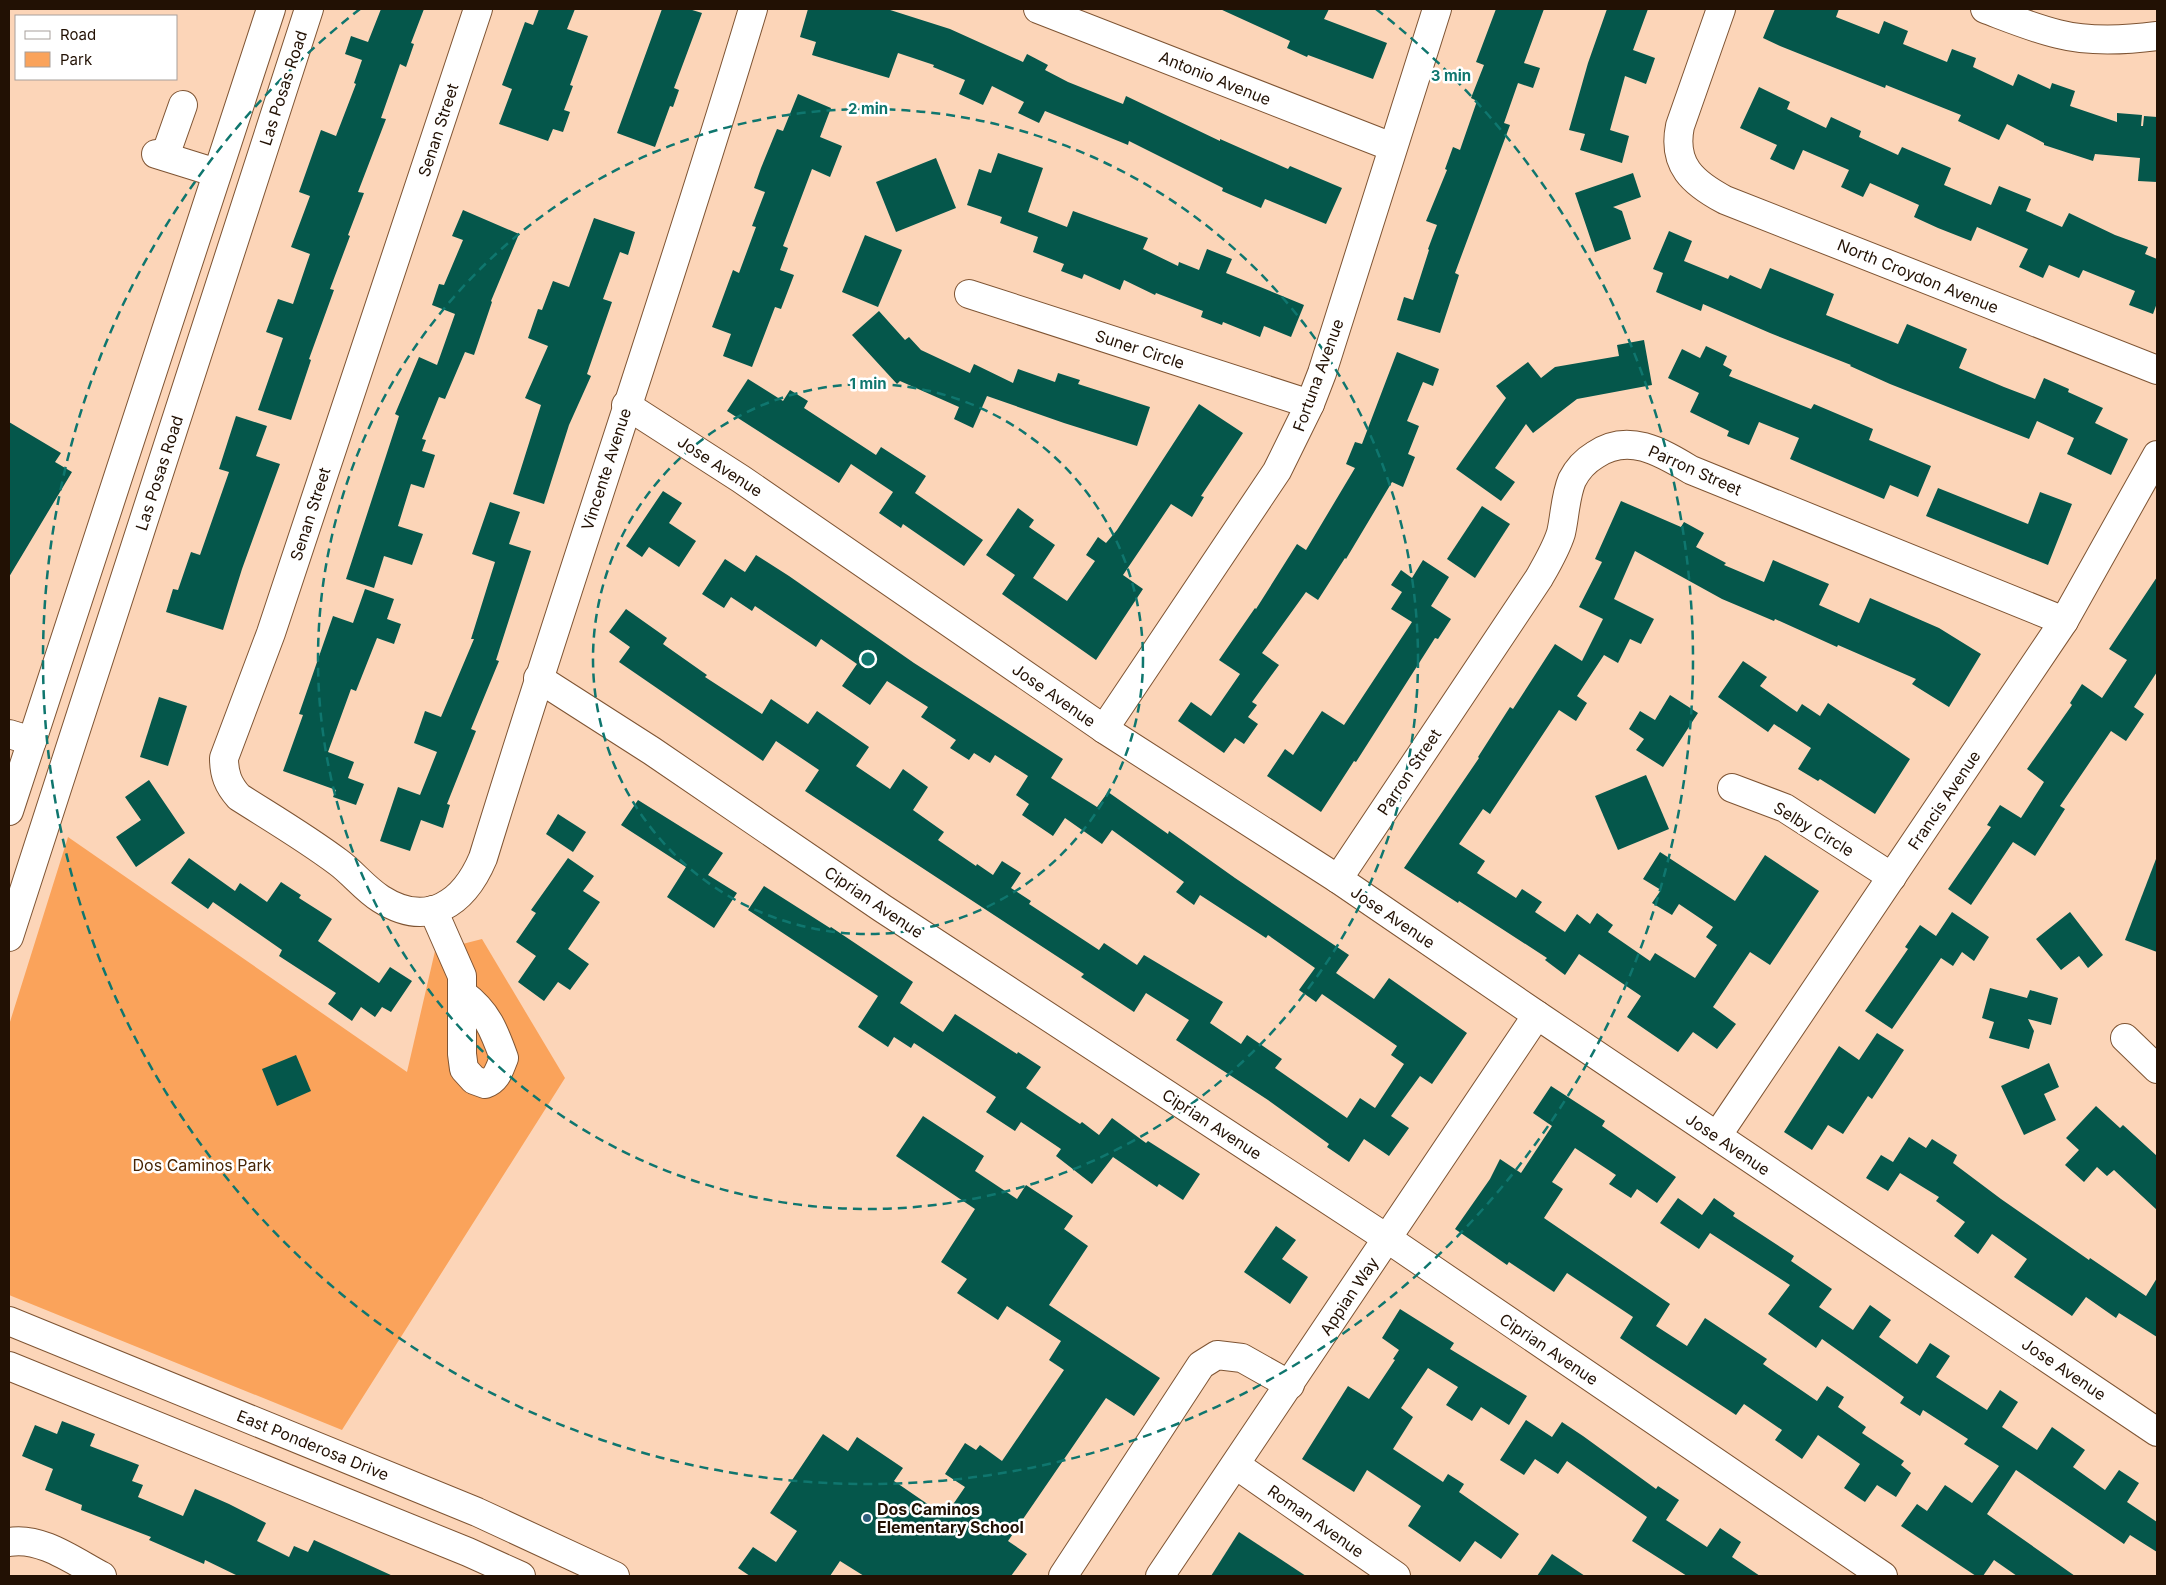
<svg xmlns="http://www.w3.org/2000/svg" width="2166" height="1585" font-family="Inter,sans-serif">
	<rect width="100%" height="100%" fill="#fcd5b8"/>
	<path fill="#faa35b" d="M68 837 407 1072 435 951 482 939 565 1078 342 1430 9 1295V1025Z"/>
	<g fill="#05574b">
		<path d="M381 9H424L411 43 414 44 406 67 400 64 381 118 386 119 358 192 364 193 348 235 350 236 330 289 334 290 309 359 311 360 291 420 258 410 283 338 266 332 278 299 293 304 310 254 291 247 310 196 299 192 321 130 336 136 356 84 354 83 362 60 345 54 351 36 368 42Z"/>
		<path d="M539 9H575L567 29 588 36 570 85 573 86 564 110 570 112 563 132 553 129 548 141 499 124 512 89 502 85 525 22 533 25Z"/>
		<path d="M662 9H689L702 13 674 88 679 90 673 107 670 106 655 147 617 133Z"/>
		<path d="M808 9H887L950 29 1023 62 1027 54 1048 65 1045 70 1068 82 1123 104 1126 96 1220 141V139L1288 169 1290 166 1342 188 1326 224 1265 199 1261 208 1222 191 1223 188 1129 141 1128 145 1045 111 1039 123 1018 113 1024 102 992 86 983 105 959 94 965 80 933 67 934 65 898 53 889 78 812 55 816 42 800 37Z"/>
		<path d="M1220 9H1329L1324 19 1387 43 1373 79 1308 55 1307 57 1287 48 1290 41Z"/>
		<path d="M1496 9H1544L1524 63 1540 68 1533 88 1518 83 1504 123 1510 125 1455 273 1459 275 1440 333 1397 320 1404 297 1413 300 1429 250 1428 249 1437 225 1426 221 1447 170 1445 169 1453 147 1460 150 1477 101 1471 98 1484 65 1476 62Z"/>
		<path d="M1607 9H1648L1633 50 1655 58 1646 84 1625 76 1610 130 1629 136 1622 163 1580 150 1585 134 1569 130 1588 63Z"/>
		<path d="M1775 9H1839L1836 17 1879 34 1884 21 1908 31 1903 44 1947 62 1952 49 1976 58 1973 67 2013 86 2018 74 2050 89 2052 83 2075 91 2070 106 2117 122V113L2142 115 2141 126H2143L2144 116 2157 117V182L2138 181 2140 158 2095 154 2093 161 2044 145V143L2007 124 1999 140 1958 121 1961 115 1886 85 1885 88 1780 46 1763 38Z"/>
		<path d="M1759 87 1790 102 1787 109 1826 128 1831 117 1861 131 1859 137 1898 155 1902 147 1951 168 1944 185 1991 205 1999 186 2031 199 2026 211 2062 227 2069 213 2115 235 2148 247 2145 254 2157 259V303L2153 314 2129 305 2135 291 2083 270 2079 278 2049 265 2043 278 2019 267 2028 249 1977 227 1971 241 1938 228 1914 217 1919 205 1870 183 1863 197 1841 187 1849 170 1803 150 1794 170 1770 159 1777 145 1740 128Z"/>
		<path d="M798 94 831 108 820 137 842 146 830 177 812 169 783 246 788 248 780 270 794 275 781 309 775 307 752 367 723 356 731 334 712 327 733 270 739 273 756 227 752 226 765 192 754 188 761 168 777 129 783 131Z"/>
		<path d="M998 153 1043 168 1028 212 1067 227 1073 211 1148 238 1143 249 1178 266 1179 262 1199 270 1207 249 1232 259 1226 273 1304 305 1291 337 1264 326 1260 337 1223 322 1222 325 1201 317 1203 311 1156 293 1155 295 1124 280 1120 290 1084 274 1082 279 1061 271 1064 264 1033 252 1038 237 1000 223 1002 217 967 205 979 169 991 173Z"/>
		<path d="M936 158 956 208 896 232 876 182Z"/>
		<path d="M1633 173 1641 197 1613 207 1622 211 1631 239 1595 252 1575 193Z"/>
		<path d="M463 210 519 234 491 301 492 302 474 355 465 352 445 399 439 397 422 439 426 440 422 451 435 455 424 488 411 484 398 526 423 534 412 565 384 556 374 588 346 579 399 416 395 414 419 357 437 365 455 314 432 305 439 284 444 285 463 240 452 236Z"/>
		<path d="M594 218 635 232 628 255 620 252 603 299 612 302 587 374 591 376 569 425 544 504 513 494 541 405 525 398 548 346 528 338 538 309 542 310 553 281 569 287Z"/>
		<path d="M1669 231 1692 241 1684 261 1728 279 1730 275 1761 289 1770 268 1834 294 1826 315 1898 344 1907 324 1967 349 1959 368 2004 387 2035 399 2044 378 2069 389 2068 392 2103 408 2095 423 2128 439 2111 475 2067 454 2074 438 2037 421 2029 439 1890 384 1850 366 1851 365 1770 333 1703 304 1701 311 1656 292 1663 273 1653 269Z"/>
		<path d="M865 235 902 250 878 307 842 292Z"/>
		<path d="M879 311 905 340 909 337 921 350 970 373 974 364 1013 383 1018 369 1055 382 1058 373 1080 380 1078 384 1150 407 1137 446 1064 423 987 396 973 428 954 419 959 407 900 381 897 384 852 335Z"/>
		<path d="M1644 340 1652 385 1577 399 1533 433 1526 424 1495 468 1515 482 1501 501 1456 469 1506 398 1496 386 1528 362 1541 378 1555 367 1619 356 1617 345Z"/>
		<path d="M1706 346 1727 356 1723 365 1732 370 1729 376 1811 409 1814 404 1873 429 1869 440 1931 466 1918 497 1890 485 1884 499 1790 459 1799 438 1759 422 1749 445 1727 436 1729 431 1690 412 1699 393 1668 378 1682 349 1700 358Z"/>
		<path d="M1397 352 1439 369 1433 386 1423 382 1407 421 1419 426 1408 454 1415 457 1403 487 1392 482 1346 559 1345 558 1318 600 1306 592 1262 653 1279 665 1252 702 1257 705 1248 717 1258 724 1244 744 1235 738 1224 753 1178 721 1191 702 1211 716 1240 674 1219 660 1255 608 1256 609 1297 544 1306 550 1355 468 1346 464 1355 442 1362 444Z"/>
		<path d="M748 379 783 401 790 390 808 401 804 408 876 455 881 447 926 476 915 493 983 540 964 566 903 524 901 528 879 513 893 492 851 464 839 483 727 411Z"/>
		<path d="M1199 404 1243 433 1201 496 1204 497 1192 517 1171 504 1123 575 1143 589 1096 660 1002 594 1015 575 986 555 1018 508 1034 520 1029 527 1055 545 1033 578 1067 601 1095 561 1086 555 1098 537 1106 543 1117 530Z"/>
		<path d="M236 416 267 426 256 456 280 464 242 569 223 630 166 612 173 589 178 590 191 552 200 555 229 472 219 469Z"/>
		<path d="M9 422 61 453 55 462 72 472 9 577Z"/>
		<path d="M1938 488 2028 524 2040 492 2072 504 2048 565 1926 516Z"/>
		<path d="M663 491 682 503 669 523 696 541 679 567 649 547 642 557 626 546Z"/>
		<path d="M1621 501 1681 527 1684 522 1704 533 1696 547 1726 563 1724 565 1764 582 1773 560 1829 584 1819 605 1859 623 1870 598 1939 628 1981 654 1949 707 1912 684 1916 679 1838 645 1837 647 1775 619 1774 621 1722 599 1635 551 1614 599 1654 619 1641 644 1630 639 1618 663 1604 655 1577 696 1587 703 1576 721 1559 710 1490 814 1483 809 1459 844 1485 861 1477 873 1516 898 1522 889 1542 902 1535 912 1565 932 1577 914 1590 924 1597 913 1613 925 1608 932 1650 961 1655 953 1695 978 1717 945 1706 937 1713 927 1679 904 1672 915 1652 903 1661 890 1643 879 1660 852 1735 901 1765 855 1819 891 1770 965 1750 952 1713 1007 1736 1024 1717 1049 1693 1032 1678 1052 1627 1017 1641 996 1579 954 1565 975 1545 960 1547 958 1459 901 1458 903 1404 868 1479 758 1478 757 1510 707 1513 709 1555 644 1582 661 1603 619 1579 607 1602 562 1595 559Z"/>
		<path d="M490 502 520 512 509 544 531 551 496 660 499 661 471 729 476 731 447 804 450 805 443 828 421 820 410 851 380 841 398 787 420 795 437 752 414 743 425 711 441 717 474 639H471L495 562 472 554Z"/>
		<path d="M1482 506 1510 524 1475 578 1447 559Z"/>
		<path d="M756 555 789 576 914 663 1063 759 1051 778 1097 807 1108 792 1168 834 1169 831 1235 878 1349 955 1336 973 1374 999 1389 978 1467 1033 1432 1084 1420 1076 1391 1116 1409 1128 1389 1156 1364 1139 1349 1162 1327 1147 1329 1144 1268 1100 1176 1040 1189 1020 1146 993 1134 1012 1081 977 1084 974 805 791 819 770 776 741 763 761 619 662 630 647 609 632 626 609 667 638 663 644 707 675 705 677 762 714 771 699 808 724 817 711 869 747 856 766 890 789 903 769 928 787 913 810 944 832 938 840 976 866 977 864 993 875 1002 861 1021 873 1011 888 1031 901 1029 904 1099 950 1104 943 1137 965 1144 955 1223 1002 1210 1023 1241 1044 1247 1035 1282 1059 1275 1068 1347 1118 1360 1098 1375 1108 1404 1064 1391 1055 1397 1046 1322 994 1316 1002 1299 990 1315 968 1268 935 1266 938 1200 895 1194 905 1176 892 1184 882 1112 830 1102 844 1065 818 1053 836 1022 815 1029 804 1016 795 1028 776 995 755 990 763 974 753 969 760 950 748 956 740 921 717 928 707 887 681 870 705 842 686 857 664 821 639 816 647 755 606 752 611 731 597 724 608 702 594 725 559 745 572Z"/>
		<path d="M1423 560 1449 577 1431 606 1451 619 1438 639 1435 638 1356 762 1354 761 1321 812 1267 776 1285 749 1293 755 1322 711 1344 725 1412 622 1391 609 1402 592 1391 585 1401 570 1412 578Z"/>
		<path d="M2157 577V672L2134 707 2144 714 2126 741 2111 731 2060 806 2065 809 2035 856 2013 842 1971 905 1948 889 1991 827 1987 825 2000 805 2021 818 2044 782 2027 769 2072 705 2070 703 2082 684 2102 698 2127 660 2109 649Z"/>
		<path d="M365 589 394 599 387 619 401 624 394 644 377 638 356 691 351 689 328 752 354 762 348 778 364 784 356 805 333 797 336 790 283 771 303 715 299 714 333 616 353 623Z"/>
		<path d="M1743 661 1767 677 1760 686 1797 712 1802 704 1820 716 1828 703 1910 759 1875 814 1820 779 1818 781 1798 769 1811 748 1774 724 1768 732 1718 697Z"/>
		<path d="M1670 695 1698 713 1663 767 1636 750 1644 739 1629 729 1640 711 1655 720Z"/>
		<path d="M159 697 187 706 168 766 140 757Z"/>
		<path d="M1646 775 1669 829 1618 850 1595 796Z"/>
		<path d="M149 780 185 833 136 867 116 837 141 820 125 797Z"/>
		<path d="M638 800 723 853 708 875 737 893 714 928 667 897 686 867 621 825Z"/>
		<path d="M558 814 586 832 573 852 546 834Z"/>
		<path d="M189 858 235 891 240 883 267 902 281 882 301 895 299 898 332 919 318 941 379 983 390 967 412 981 391 1012 382 1007 375 1017 361 1007 352 1021 328 1004 336 993 279 956 282 950 213 902 208 909 171 883Z"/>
		<path d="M568 858 594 876 583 891 600 902 568 949 589 964 570 990 558 982 544 1001 518 982 536 956 516 942 536 913 531 910Z"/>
		<path d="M2156 859H2157V952L2125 940Z"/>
		<path d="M764 886 830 928 831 927 913 982 900 1003 943 1032 955 1014 1017 1054 1018 1052 1041 1067 1026 1088 1080 1124 1082 1122 1099 1135 1112 1118 1146 1143 1148 1141 1200 1174 1183 1200 1159 1184 1157 1187 1113 1157 1092 1184 1056 1156 1061 1149 1021 1122 1015 1131 986 1112 996 1097 914 1043 911 1048 894 1037 888 1047 858 1027 878 996 748 910Z"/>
		<path d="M1952 912 1989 937 1974 961 1962 952 1953 966 1941 958 1892 1029 1865 1011 1908 949 1905 947 1920 925 1936 936Z"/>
		<path d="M2070 912 2103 955 2088 968 2079 956 2061 970 2036 939Z"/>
		<path d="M1990 988 2027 998 2030 990 2058 998 2051 1025 2028 1019 2034 1031 2029 1049 1989 1038 1994 1022 1982 1018Z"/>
		<path d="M1877 1033 1904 1050 1872 1099 1868 1096 1843 1134 1828 1125 1812 1150 1784 1132 1839 1046 1859 1060Z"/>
		<path d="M296 1055 311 1091 277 1106 262 1069Z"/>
		<path d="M2049 1063 2059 1087 2044 1094 2056 1120 2024 1135 2001 1086Z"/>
		<path d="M1551 1086 1605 1121 1602 1126 1676 1177 1657 1203 1637 1189 1631 1198 1609 1184 1616 1175 1575 1148 1552 1182 1563 1189 1544 1218 1670 1304 1656 1326 1687 1346 1705 1318 1767 1359 1763 1364 1817 1401 1827 1386 1844 1397 1838 1407 1866 1427 1862 1433 1904 1461 1901 1465 1911 1473 1896 1497 1877 1485 1865 1502 1844 1488 1860 1464 1818 1435 1802 1459 1775 1440 1782 1430 1744 1404 1736 1415 1651 1359 1620 1338 1633 1317 1567 1273 1554 1292 1509 1262 1507 1265 1455 1229 1490 1179 1500 1159 1521 1173 1552 1126 1533 1113Z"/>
		<path d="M2096 1106 2120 1128 2123 1125 2157 1156V1210L2114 1170 2107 1176 2097 1167 2084 1182 2065 1165 2079 1150 2066 1138Z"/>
		<path d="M923 1116 984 1156 975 1171 1017 1199 1026 1185 1073 1216 1064 1229 1088 1246 1049 1305 1160 1378 1134 1416 1106 1398 1008 1541 1027 1554 1011 1576H864L840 1561 830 1576H750L738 1568 753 1547 776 1562 797 1531 770 1513 823 1434 848 1451 857 1437 903 1468 894 1481 945 1516 965 1487 945 1474 965 1443 976 1450 980 1445 1002 1461 1064 1370 1049 1360 1061 1341 1007 1306 998 1320 957 1293 967 1279 941 1262 975 1209 896 1156Z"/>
		<path d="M1909 1137 1926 1148 1932 1139 1957 1155 1953 1163 2001 1199 2089 1260 2090 1258 2146 1296 2157 1278V1337L2119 1313 2116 1318 2086 1297 2072 1316 2014 1277 2027 1259 1992 1234 1978 1254 1954 1236 1965 1222 1936 1201 1939 1197 1900 1173 1888 1191 1866 1178 1881 1155 1893 1162Z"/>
		<path d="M1678 1198 1702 1215 1714 1198 1735 1213 1733 1216 1794 1256 1791 1261 1832 1289 1819 1307 1853 1330 1870 1305 1891 1320 1879 1337 1917 1364 1930 1343 1950 1356 1936 1377 1987 1410 2000 1390 2018 1402 2002 1427 2037 1450 2052 1427 2085 1450 2073 1467 2105 1490 2119 1470 2139 1483 2127 1502 2157 1522V1552L2130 1535 2124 1544 2016 1470 1987 1514 2075 1576H2017L1994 1560 1983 1576H1976L1901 1526 1917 1504 1927 1511 1945 1485 1972 1503 1999 1466 1964 1444 1968 1439 1923 1410 1920 1416 1900 1403 1904 1397 1822 1339 1816 1348 1768 1314 1790 1285 1710 1233 1699 1249 1660 1223Z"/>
		<path d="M1276 1226 1296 1240 1282 1259 1308 1277 1290 1304 1244 1272Z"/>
		<path d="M1400 1309 1454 1343 1450 1349 1527 1396 1509 1425 1481 1407 1472 1421 1446 1405 1458 1387 1428 1368 1401 1408 1413 1417 1393 1449 1443 1482 1448 1474 1464 1484 1459 1492 1519 1534 1501 1559 1475 1541 1460 1562 1408 1526 1421 1506 1367 1470 1354 1492 1302 1459 1348 1386 1369 1399 1395 1360 1393 1359 1399 1350 1382 1338Z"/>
		<path d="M1526 1420 1552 1437 1562 1422 1583 1436 1656 1489 1658 1486 1679 1500 1666 1520 1707 1547 1720 1528 1741 1542 1732 1557 1760 1576H1687L1632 1541 1647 1517 1567 1461 1558 1474 1535 1459 1524 1475 1500 1460Z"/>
		<path d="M62 1421 95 1434 90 1446 139 1465 132 1481 143 1485 138 1497 183 1516 195 1489 229 1504 266 1523 257 1541 289 1557 294 1546 308 1552 314 1540 393 1576H238L205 1560 204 1564 149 1540 151 1537 81 1510 82 1505 45 1490 53 1469 22 1456 35 1425 57 1434Z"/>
		<path d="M1239 1532 1306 1576H1211Z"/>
		<path d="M1552 1554 1585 1576H1537Z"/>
	</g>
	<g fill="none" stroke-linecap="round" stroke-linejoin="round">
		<defs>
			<g id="minor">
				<path d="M478 9 271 633 224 758C224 774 228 785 239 797 272 818 306 838 338 862 353 873 365 889 381 899 428 929 464 903 483 858 570 574 668 293 753 9"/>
				<path d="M1038 9 1392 147"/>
				<path d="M1721 9 1680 126C1672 165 1693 183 1725 200L2157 370"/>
				<path d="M1985 9C2009 18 2033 28 2058 34 2089 42 2126 40 2157 36"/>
				<path d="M156 154 217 173"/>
				<path d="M165 156 183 105"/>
				<path d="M969 294 1310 404"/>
				<path d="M626 405 741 479 1104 729 1338 879 1537 1015 2157 1432"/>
				<path d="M538 678 652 751 882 908 1388 1239 1883 1576"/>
				<path d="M1104 729 1277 471 1310 404 1322 373 1437 9"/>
				<path d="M9 734 32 741"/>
				<path d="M1732 788 1785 808 1892 877"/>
				<path d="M1338 879 1539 578C1547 564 1556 549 1561 533 1565 516 1565 497 1572 480 1577 470 1585 461 1595 455 1628 432 1661 452 1691 470L2064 621"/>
				<path d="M433 910 462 976V1054L464 1069 474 1080 485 1084C497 1080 499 1070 504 1058 494 1030 487 1012 463 994"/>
				<path d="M2125 1038 2157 1069"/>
				<path d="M1717 1136 2064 621 2157 455"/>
				<path d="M1236 1465 1396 1576"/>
				<path d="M9 1542C41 1536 75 1562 102 1576"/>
				<path d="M1063 1576 1201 1365 1217 1355 1242 1358 1290 1385"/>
				<path d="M1160 1576 1537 1015"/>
			</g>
			<g id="major">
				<path d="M9 811 271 9"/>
				<path d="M9 937 309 9"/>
				<path d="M9 1321 477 1512 615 1576"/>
				<path d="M9 1366 468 1552 521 1576"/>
			</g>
		</defs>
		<use href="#minor" stroke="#7e5433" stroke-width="30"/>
		<use href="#major" stroke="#7e5433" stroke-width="30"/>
		<use href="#minor" stroke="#fff" stroke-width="28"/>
		<use href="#major" stroke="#fff" stroke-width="28"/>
	</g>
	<g fill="none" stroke="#0f766e" stroke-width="2.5" stroke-dasharray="9 6">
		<circle cx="868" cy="659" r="275"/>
		<circle cx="868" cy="659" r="550"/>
		<path d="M1376 9A825 825 0 1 1 360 9"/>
	</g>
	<circle fill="#2c5d7b" stroke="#fff" stroke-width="2" cx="867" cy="1518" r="5"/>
	<g text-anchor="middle" stroke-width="5" stroke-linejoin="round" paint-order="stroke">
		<g font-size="16" fill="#221104" stroke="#fff">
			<text transform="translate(1215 78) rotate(22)" y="6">Antonio Avenue</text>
			<text transform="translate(283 88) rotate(-72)" y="6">Las Posas Road</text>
			<text transform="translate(438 130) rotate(-72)" y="6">Senan Street</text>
			<text transform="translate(1918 276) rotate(22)" y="6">North Croydon Avenue</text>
			<text transform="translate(1140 349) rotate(18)" y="6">Suner Circle</text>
			<text transform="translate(1318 375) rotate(-70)" y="6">Fortuna Avenue</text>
			<text transform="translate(720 466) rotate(33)" y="6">Jose Avenue</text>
			<text transform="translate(606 469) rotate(-72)" y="6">Vincente Avenue</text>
			<text transform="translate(1695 470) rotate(24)" y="6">Parron Street</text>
			<text transform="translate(159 473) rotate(-72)" y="6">Las Posas Road</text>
			<text transform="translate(310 514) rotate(-72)" y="6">Senan Street</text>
			<text transform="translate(1054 695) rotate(35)" y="6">Jose Avenue</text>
			<text transform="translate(1409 772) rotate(-56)" y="6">Parron Street</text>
			<text transform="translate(1944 800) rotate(-56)" y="6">Francis Avenue</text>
			<text transform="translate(1814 829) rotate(31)" y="6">Selby Circle</text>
			<text transform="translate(874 902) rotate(34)" y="6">Ciprian Avenue</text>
			<text transform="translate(1393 917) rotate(34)" y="6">Jose Avenue</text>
			<text transform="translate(1212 1124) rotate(33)" y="6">Ciprian Avenue</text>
			<text transform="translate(1728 1144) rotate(34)" y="6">Jose Avenue</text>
			<text transform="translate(1349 1296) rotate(-56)" y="6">Appian Way</text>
			<text transform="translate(1549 1349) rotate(34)" y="6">Ciprian Avenue</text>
			<text transform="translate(2064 1369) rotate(34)" y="6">Jose Avenue</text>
			<text transform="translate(313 1445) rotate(22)" y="6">East Ponderosa Drive</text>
			<text transform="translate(1316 1521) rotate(35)" y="6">Roman Avenue</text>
		</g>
		<g font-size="16" fill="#472404" stroke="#fff">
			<text x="202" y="1171">Dos Caminos Park</text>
		</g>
		<g font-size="16" font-weight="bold" fill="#221104" stroke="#fff" text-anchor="start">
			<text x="877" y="1515">Dos Caminos<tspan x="877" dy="18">Elementary School</tspan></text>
		</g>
	</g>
	<circle cx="868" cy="659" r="8" fill="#0f766e" stroke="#fff" stroke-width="2.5"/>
	<g font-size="15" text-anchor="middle" font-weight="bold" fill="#0f766e" stroke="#fff" stroke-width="5" stroke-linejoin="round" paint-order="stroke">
		<text x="1451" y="81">3 min</text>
		<text x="868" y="114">2 min</text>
		<text x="868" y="389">1 min</text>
	</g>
	<rect width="2166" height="1585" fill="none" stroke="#221104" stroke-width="20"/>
	<rect x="15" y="15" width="162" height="65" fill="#ffffff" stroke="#a7a09b"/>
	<rect x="25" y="31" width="25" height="8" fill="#ffffff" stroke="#a7a09b"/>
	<text x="60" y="40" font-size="15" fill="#221104">Road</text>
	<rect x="25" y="52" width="25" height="15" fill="#faa35b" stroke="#a7a09b"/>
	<text x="60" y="65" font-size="15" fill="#221104">Park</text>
</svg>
